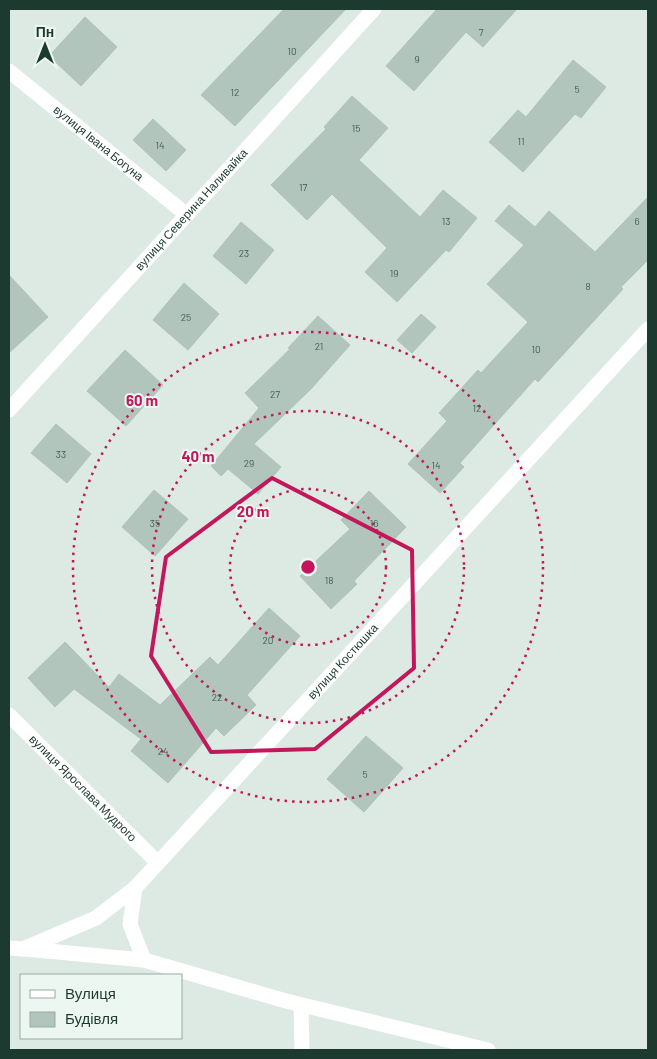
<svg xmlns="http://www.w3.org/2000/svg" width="657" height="1059" viewBox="0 0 657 1059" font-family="Barlow,sans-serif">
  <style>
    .building { fill: #b1c5bc; stroke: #aec4ba }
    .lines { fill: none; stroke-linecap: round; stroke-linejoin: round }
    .street { stroke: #fff; stroke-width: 15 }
    .marked { fill: none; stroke: #c2185b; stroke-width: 4; stroke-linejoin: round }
    .ring { fill: none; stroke: #c2185b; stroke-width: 2.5; stroke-dasharray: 2.5 5 }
    .labels { text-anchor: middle; stroke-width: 4; stroke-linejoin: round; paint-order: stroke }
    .number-label { font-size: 10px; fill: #425d54 }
    .street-label { font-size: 12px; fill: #1d3a31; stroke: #ecf7f1 }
    .centre { fill: #c2185b; stroke: #ecf7f1; stroke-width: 2.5 }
    .ring-label { font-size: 15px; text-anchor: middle; font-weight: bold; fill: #c2185b; stroke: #ecf7f1; stroke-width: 4; stroke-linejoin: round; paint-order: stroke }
  </style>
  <rect width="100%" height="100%" fill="#dceae3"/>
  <g class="building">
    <path d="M284,9H346L235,126L201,95Z"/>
    <path d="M437,9H517L483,47L466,32L414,91L386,66Z"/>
    <path d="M85,17L117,47L81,86L49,56Z"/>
    <path d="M573,60L606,87L581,118L575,114L523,172L489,142L518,110L526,117Z"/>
    <path d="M352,96L388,128L359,160L420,217L443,190L477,218L449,252L446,250L397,302L365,272L387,248L332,194L307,220L271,185L326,129L324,127Z"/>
    <path d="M153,119L186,150L166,171L133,140Z"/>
    <path d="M648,197V260L621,287L623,289L538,382L535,379L460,463L464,467L440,493L408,464L447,421L439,413L478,370L481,373L528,322L487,284L524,245L495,221L509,205L535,227L549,211L595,252Z"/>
    <path d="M241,222L274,250L246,284L213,256Z"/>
    <path d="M9,275L48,317L9,353Z"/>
    <path d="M184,283L219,314L188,350L153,320Z"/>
    <path d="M421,314L436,327L412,353L397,340Z"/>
    <path d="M318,316L350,345L311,389L254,444L281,467L258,494L228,469L221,476L211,466L259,408L245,393L290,349L288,348Z"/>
    <path d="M125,350L163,385L126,426L87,391Z"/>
    <path d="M56,424L91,454L67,483L31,453Z"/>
    <path d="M154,490L188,519L155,556L122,527Z"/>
    <path d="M369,491L406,527L354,581L357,584L331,609L300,576L350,529L341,520Z"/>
    <path d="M269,608L300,636L247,695L256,705L224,736L216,728L168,783L131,751L141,739L74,689L55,707L28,678L65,642L109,687L119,674L160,705L210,657L218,665Z"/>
    <path d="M366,736L403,768L364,812L327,779Z"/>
  </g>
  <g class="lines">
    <g class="street">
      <path id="s1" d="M9,71L187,215"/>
      <path id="s2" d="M9,410L374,9"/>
      <path id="s3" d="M9,715L157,862"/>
      <path d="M135,888L130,924L144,960"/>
      <path id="s4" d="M9,948L23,949L96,918L135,888L648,329"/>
      <path d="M25,949L144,960L286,1001L488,1050"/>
      <path d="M301,1005L302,1050"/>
    </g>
  </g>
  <path class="marked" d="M272,478L412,550L414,668L315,749L211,752L151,656L166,557Z"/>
  <g class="ring">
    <circle cx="308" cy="567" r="78"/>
    <circle cx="308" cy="567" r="156"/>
    <circle cx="308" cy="567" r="235"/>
  </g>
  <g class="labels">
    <g class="number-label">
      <text x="481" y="36">7</text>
      <text x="292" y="55">10</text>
      <text x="417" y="63">9</text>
      <text x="577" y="93">5</text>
      <text x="235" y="96">12</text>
      <text x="356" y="132">15</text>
      <text x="521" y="145">11</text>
      <text x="160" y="149">14</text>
      <text x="303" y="191">17</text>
      <text x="446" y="225">13</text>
      <text x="637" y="225">6</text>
      <text x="244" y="257">23</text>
      <text x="394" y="277">19</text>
      <text x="588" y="290">8</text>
      <text x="186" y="321">25</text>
      <text x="319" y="350">21</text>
      <text x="536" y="353">10</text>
      <text x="275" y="398">27</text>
      <text x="477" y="412">12</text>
      <text x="61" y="458">33</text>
      <text x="249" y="467">29</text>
      <text x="436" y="469">14</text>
      <text x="155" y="527">35</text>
      <text x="374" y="527">16</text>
      <text x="329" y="584">18</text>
      <text x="268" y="644">20</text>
      <text x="217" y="701">22</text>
      <text x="163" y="755">24</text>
      <text x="365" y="778">5</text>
    </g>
    <g class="street-label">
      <text dy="4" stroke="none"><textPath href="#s1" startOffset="115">вулиця Івана Богуна</textPath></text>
      <text dy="4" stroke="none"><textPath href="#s2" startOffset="271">вулиця Северина Наливайка</textPath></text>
      <text dy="4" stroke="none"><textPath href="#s4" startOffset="450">вулиця Костюшка</textPath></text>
      <text dy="4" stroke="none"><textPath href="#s3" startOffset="104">вулиця Ярослава Мудрого</textPath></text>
    </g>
  </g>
  <circle cx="308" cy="567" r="8" class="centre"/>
  <g class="ring-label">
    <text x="142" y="406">60 m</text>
    <text x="198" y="462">40 m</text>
    <text x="253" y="517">20 m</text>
  </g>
  <rect width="657" height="1059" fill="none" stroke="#1d3a31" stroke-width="20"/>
  <rect x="20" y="974" width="162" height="65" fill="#ecf7f1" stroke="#99aba4"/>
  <rect x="30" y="990" width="25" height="8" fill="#ffffff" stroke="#99aba4"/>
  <text x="65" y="999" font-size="15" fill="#1d3a31">Вулиця</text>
  <rect x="30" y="1012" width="25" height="15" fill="#b1c5bc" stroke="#99aba4"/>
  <text x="65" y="1024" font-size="15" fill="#1d3a31">Будівля</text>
  <g transform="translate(45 45)" stroke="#ecf7f1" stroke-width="4" paint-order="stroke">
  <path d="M0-4L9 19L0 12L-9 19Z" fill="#1d3a31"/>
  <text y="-8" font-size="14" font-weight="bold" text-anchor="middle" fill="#1d3a31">Пн</text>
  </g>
</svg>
